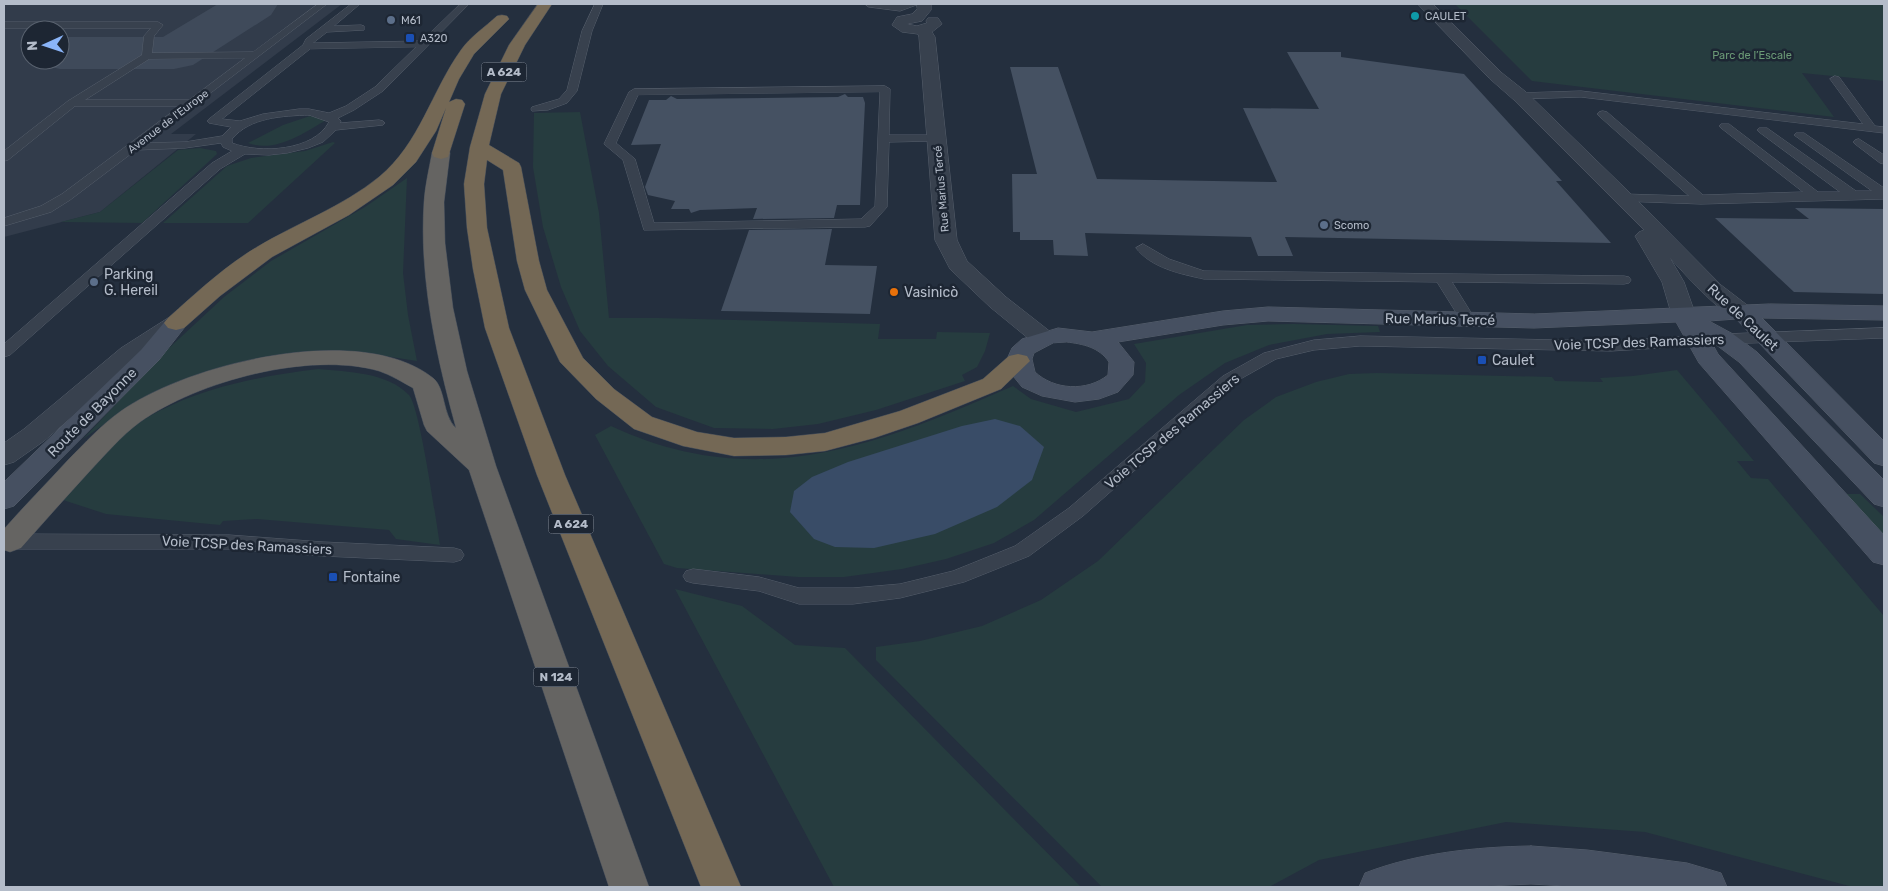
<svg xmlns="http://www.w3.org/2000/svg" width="1888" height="891" viewBox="0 0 1888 891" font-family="Rubik,sans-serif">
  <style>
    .airport { fill: #323c4b; fill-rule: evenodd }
    .green { fill: #263c3f }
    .water { fill: #394c67 }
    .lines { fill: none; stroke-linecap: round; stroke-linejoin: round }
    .taxiway { fill: #3f4a5a; fill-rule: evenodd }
    .building { fill: #455162 }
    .service-casing { stroke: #565f6c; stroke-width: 1 }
    .minor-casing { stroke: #565f6c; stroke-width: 1 }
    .secondary-casing { stroke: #565f6c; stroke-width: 1 }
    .trunk-casing { stroke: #434c59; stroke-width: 1 }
    .motorway-casing { stroke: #434c59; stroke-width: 1 }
    .service { fill: #38414e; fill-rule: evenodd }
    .minor { fill: #38414e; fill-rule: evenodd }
    .secondary { fill: #465061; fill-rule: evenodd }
    .trunk { fill: #656462; fill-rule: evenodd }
    .motorway { fill: #746855; fill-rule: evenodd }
    .culture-dot { fill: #0f9aa8; stroke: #1d2633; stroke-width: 2 }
    .service-dot { fill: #5c6f8a; stroke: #1d2633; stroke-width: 2 }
    .transit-dot { fill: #1a4fb4; stroke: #1d2633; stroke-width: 2 }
    .food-dot { fill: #e8710a; stroke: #1d2633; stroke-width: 2 }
    .labels { text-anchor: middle; stroke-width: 5; stroke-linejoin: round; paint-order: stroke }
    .far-poi-label { font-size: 11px; fill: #b4bcc9; stroke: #1d2633; text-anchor: start }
    .far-park-label { font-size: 11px; fill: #6b9a76; stroke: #1d2633 }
    .far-street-label { font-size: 11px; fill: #b4bcc9; stroke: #1d2633 }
    .shield { fill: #1d2633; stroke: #878f9c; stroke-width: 1 }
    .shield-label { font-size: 12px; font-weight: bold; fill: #b4bcc9 }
    .poi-label { font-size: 14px; fill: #b4bcc9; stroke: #1d2633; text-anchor: start }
    .street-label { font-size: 14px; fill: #b4bcc9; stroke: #1d2633 }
  </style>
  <rect width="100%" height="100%" fill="#242f3e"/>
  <path class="airport" d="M4,4H342L171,134H196L100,212L4,237ZM30,30H60V60H30Z"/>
  <g class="green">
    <path d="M1455,4H1884V81L1802,73L1834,117L1532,81Z"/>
    <path d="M580,112L599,213L609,318H659L880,324L878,339H936L937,332L990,333L985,351L977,367L962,375L965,381L876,410L818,424L773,429L714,428L656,407L608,366L580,331L561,287L543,227L533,167L534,113Z"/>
    <path d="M310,116L326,120C303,134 275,153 248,143L283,125Z"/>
    <path d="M333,142L335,143L248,223H163L227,166L251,158L305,151Z"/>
    <path d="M200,148L216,151L217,154L142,223L61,222L100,212L178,150Z"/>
    <path d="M407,178L403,273L408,315L417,361L359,352L331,351L295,353L258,359L187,380L136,402L83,439L168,349L224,297L271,261L365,207Z"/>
    <path d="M1294,324L1378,326L1380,332L1327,334L1269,345L1225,363L1179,395L1034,520L994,543L946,559L902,569L844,577H798L677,568L664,564L595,435L611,426C757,494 876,446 1013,386L1031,399L1076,412L1129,399L1145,382L1146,363L1134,344L1247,325Z"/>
    <path d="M318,369C348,372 387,372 409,395C420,407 436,521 440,545L396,539L389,530L257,519L223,521L220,525L106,514L63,500C84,476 105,446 131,428C186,390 253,377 318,369Z"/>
    <path d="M1677,370L1754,461H1737L1751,478L1768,479L1884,616V887H1853L1645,832L1506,822L1319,860L1269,887H1102L876,660V647L920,641L982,626L1041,600L1098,561L1244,420L1276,397L1316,382L1349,374L1377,373L1552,377L1555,381L1603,382L1600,378L1633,376Z"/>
    <path d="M1846,494H1860L1884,517V536Z"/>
    <path d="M675,589L742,606L795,645L845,648L1081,887H834Z"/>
  </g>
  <path class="water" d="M995,419L1020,426L1044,447L1032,480L997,507L935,534L874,548L835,547L814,539L790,512L794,491L812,477L848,462L962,426Z"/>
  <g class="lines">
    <path class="taxiway" d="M218,4H278L271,15L193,65L174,69H60L41,65L37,60H60V37H163Z"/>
  </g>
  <g class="building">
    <path d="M1287,52H1341V57L1464,74L1562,181H1556L1611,243L1285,237L1293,256H1258L1251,237L1085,233L1088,256L1054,255L1053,240H1020V232H1013L1012,174H1037L1010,67H1058L1097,179L1277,182L1243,108L1319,109Z"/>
    <path d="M845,94L848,97H863L865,103L860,205H837L834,218L753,219L757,208L700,210L691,213L689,209H671L675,201L648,195L645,187L661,144L631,145L649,100H666L671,96L677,99L838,97Z"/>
    <path d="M1795,208L1884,209V294L1794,292L1715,218L1809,219Z"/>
    <path d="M832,229L825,265L877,266L870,314L721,311L749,230Z"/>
  </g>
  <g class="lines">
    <g class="service-casing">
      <g id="service">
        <path d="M318,4H327L145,143L185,142L222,136L231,127L209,123L207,121L209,119L303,45L306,39L351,4H360L334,26L361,25L364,26V30L327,32L313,43L422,41L460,4H469L383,91L354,110L338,118L341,121L340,123L379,120L383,121L385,123L383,125L336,130L323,142L308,148L287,153L269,155L245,154L220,169L10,355L4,357V344L212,163L232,151L223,147L221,143L185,148L136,150L70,200L51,212L4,226V218L41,206L62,194L180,106H75L8,160L4,161V151L68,101L142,55L144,36L151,28H4V22H158L163,25L154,36L152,53L253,52ZM416,47L375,87L346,106L329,113L309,109H299L263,114L240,121L222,119L310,49ZM245,58L189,100H85L149,59ZM309,115L329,122C314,151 260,154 232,143V139C250,117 283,116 309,115Z"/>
        <path d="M595,4H603L592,31L577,91L567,103L548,110L532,111L531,109L532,107L559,99L567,90L582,31Z"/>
        <path d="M865,4H919L900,11L869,7Z"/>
        <path d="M1835,76L1839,77L1875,126L1884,127V133L1581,97L1520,99L1515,96L1520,93L1581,91L1863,124L1830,79Z"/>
        <path d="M885,86L890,89L889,135H936L942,138L936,141L889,142L887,207L870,226L865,227L644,230L623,160L604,144L629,92L634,89ZM880,92L875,206L861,219L654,223L635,159L616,143L638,95Z"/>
        <path d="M1603,111L1607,112L1703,195L1803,192L1721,128L1719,126L1721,124H1729L1818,192H1840L1759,132L1757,130L1759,128H1767L1856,191H1872L1794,135L1796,133H1804L1884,188V199L1701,204L1620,201L1618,198L1620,195L1624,194L1689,196L1599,116L1597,114L1599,112Z"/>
        <path d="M1859,139L1884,155V164L1880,163L1855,144L1853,142L1855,140Z"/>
        <path d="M1143,244L1169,259L1204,271L1624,276L1629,277L1631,280L1629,283L1624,284L1452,282L1475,319L1472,322H1462L1437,282L1204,279C1181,274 1151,268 1136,248Z"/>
        <path d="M1884,328V338L1724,344L1611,351L1360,346L1314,350L1276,359L1235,382L1083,516L1029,556L964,582L900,598L853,604H799L759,591L693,583L686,581L683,576L686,571L693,569L759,577L799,588H853L900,584L953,571L1015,546L1069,508L1223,376L1264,353L1314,340L1360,336L1611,341L1724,334Z"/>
        <path d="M10,534L229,535L323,542L454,548L461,550L464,555L461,560L454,562L323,556L229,549H4V535Z"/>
      </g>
    </g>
    <g class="minor-casing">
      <g id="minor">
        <path d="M917,4H931V10L922,21L907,24L917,26L927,23L926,21L928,18H938L942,24L932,32L935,37L957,240L967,261L1006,297L1052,333L1055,338L1052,343L1043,345L1034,343L990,307L950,269L935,240L919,37L918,34L902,32L892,25L897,17L912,14L917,9Z"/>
        <path d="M1418,4H1433L1502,73L1526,92L1631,194L1721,285L1751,308L1755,313L1751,318C1746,319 1742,321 1736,318C1716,310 1685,274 1670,258L1684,282L1696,316L1692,321L1684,323L1676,321L1672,316L1662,282L1635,236L1639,232L1644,230L1514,100L1490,79Z"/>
        <path d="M176,316L184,318L188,323L184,328L139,358L44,441L14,462L4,465V443L24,429L121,348L168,318Z"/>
      </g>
    </g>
    <g class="secondary-casing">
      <g id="secondary">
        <path d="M1770,304L1884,306V320L1762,318L1884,441V466L1874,463L1736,319L1709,321L1733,334L1757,352L1884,480V507L1874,504L1739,362L1711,341L1718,354L1884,535V565L1873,562L1699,363L1676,322L1534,328L1268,321L1223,325L1118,342L1134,362L1133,375L1118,392L1099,399L1075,402L1042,396L1022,387L1009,371L1007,359L1012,348L1022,339L1058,328L1092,332L1223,311L1268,307L1534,314ZM1067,342C1083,344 1099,347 1109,362L1108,375C1087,392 1054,390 1035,372L1032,359L1034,353L1053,343Z"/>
        <path d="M176,316L184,318L188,323L159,360L14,506L4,509V482L141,350L168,318Z"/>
        <path d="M1531,846L1587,850L1687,863L1721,873L1727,887H1583L1531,884L1466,887H1359L1365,873C1417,853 1475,847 1531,846Z"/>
      </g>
    </g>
    <g class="trunk-casing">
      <path id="trunk" d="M441,147L448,149L450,153L444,202L445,243L453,308L467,371L496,466L649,887H609L469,470L427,431L424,425L413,388C402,382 391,375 379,371C310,351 198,381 140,422C121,436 105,455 89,472C66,497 43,523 21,548L10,552L4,550V529C25,505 47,483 68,460C85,443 101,425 121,411C189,363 362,321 433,378C446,388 442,415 456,428C436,355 419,278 424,202C425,186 429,169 432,153L434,149Z"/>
    </g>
    <g class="motorway-casing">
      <g id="motorway">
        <path d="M538,4H552L525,45L501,94L489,145L519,163L521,167L539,261L547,290L583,358L614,389L652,417L697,432L734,438L786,437L825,433L900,411L983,379L1009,356L1018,354L1027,356L1030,361L1001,389L918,423L874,438L825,451L786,455L734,456L683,446L634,429L596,399L560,362L525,290L517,261L503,170L487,160L484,184L487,228L509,328L565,475L741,887H701L537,475L485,328L473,269L467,228L464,184L470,147L485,94L509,45Z"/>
        <path d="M502,15L507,16L509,19L474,54L459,79L449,102L456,99L462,100L465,104L448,157L441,159L434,157L432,153L446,108L436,131L416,162L393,185L349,215L272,257L220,296L184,328L176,330L168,328L164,323L168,318C196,293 225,266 257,247C297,223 342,207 379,177C420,143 431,92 461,50C470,37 485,27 497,16Z"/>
      </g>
    </g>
    <use href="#service" class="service"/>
    <use href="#minor" class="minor"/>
    <use href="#secondary" class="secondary"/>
    <use href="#trunk" class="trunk"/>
    <use href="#motorway" class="motorway"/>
  </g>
  <circle class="culture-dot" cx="1415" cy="16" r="5"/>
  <g class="service-dot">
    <circle cx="391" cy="20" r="5"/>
    <circle cx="1324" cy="225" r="5"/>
    <circle cx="94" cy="282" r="5"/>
  </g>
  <g class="transit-dot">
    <rect x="405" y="33" width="10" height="10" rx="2.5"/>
    <rect x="1477" y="355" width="10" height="10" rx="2.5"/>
    <rect x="328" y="572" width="10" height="10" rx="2.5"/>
  </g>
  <circle class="food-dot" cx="894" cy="292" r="5"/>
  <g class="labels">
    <g class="far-poi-label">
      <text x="1425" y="20">CAULET</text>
      <text x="401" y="24">M61</text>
      <text x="420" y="42">A320</text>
      <text x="1334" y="229">Scomo</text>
    </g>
    <g class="far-park-label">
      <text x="1752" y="59">Parc de l’Escale</text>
    </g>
    <g class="far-street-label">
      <text transform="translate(168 121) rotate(-37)" y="4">Avenue de l'Europe</text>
      <text transform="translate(941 189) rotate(-95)" y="4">Rue Marius Tercé</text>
    </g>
    <g class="shield">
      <rect x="481.5" y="62.5" width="45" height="19" rx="4"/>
      <rect x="548.5" y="514.5" width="45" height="19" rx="4"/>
      <rect x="533.5" y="667.5" width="45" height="19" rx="4"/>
    </g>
    <g class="shield-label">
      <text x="504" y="76">A 624</text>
      <text x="571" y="528">A 624</text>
      <text x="556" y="681">N 124</text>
    </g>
    <g class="poi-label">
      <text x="104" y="279">Parking<tspan x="104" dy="16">G. Hereil</tspan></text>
      <text x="904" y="297">Vasinicò</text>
      <text x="1492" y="365">Caulet</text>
      <text x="343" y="582">Fontaine</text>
    </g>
    <g class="street-label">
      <text transform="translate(1743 317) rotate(43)" y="5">Rue de Caulet</text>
      <text transform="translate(1440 319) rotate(1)" y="5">Rue Marius Tercé</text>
      <text transform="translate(1639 342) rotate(-2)" y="5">Voie TCSP des Ramassiers</text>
      <text transform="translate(92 412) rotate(-45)" y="5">Route de Bayonne</text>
      <text transform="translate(1172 431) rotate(-40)" y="5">Voie TCSP des Ramassiers</text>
      <text transform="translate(247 545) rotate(3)" y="5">Voie TCSP des Ramassiers</text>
    </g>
  </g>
  <rect width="1888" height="891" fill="none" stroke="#b4bcc9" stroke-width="10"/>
  <g transform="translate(45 45) rotate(267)"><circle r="24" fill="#1d2633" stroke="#59626f"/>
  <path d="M0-4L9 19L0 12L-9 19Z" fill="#8ab4f8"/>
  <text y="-8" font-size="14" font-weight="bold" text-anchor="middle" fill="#b4bcc9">N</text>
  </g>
</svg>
